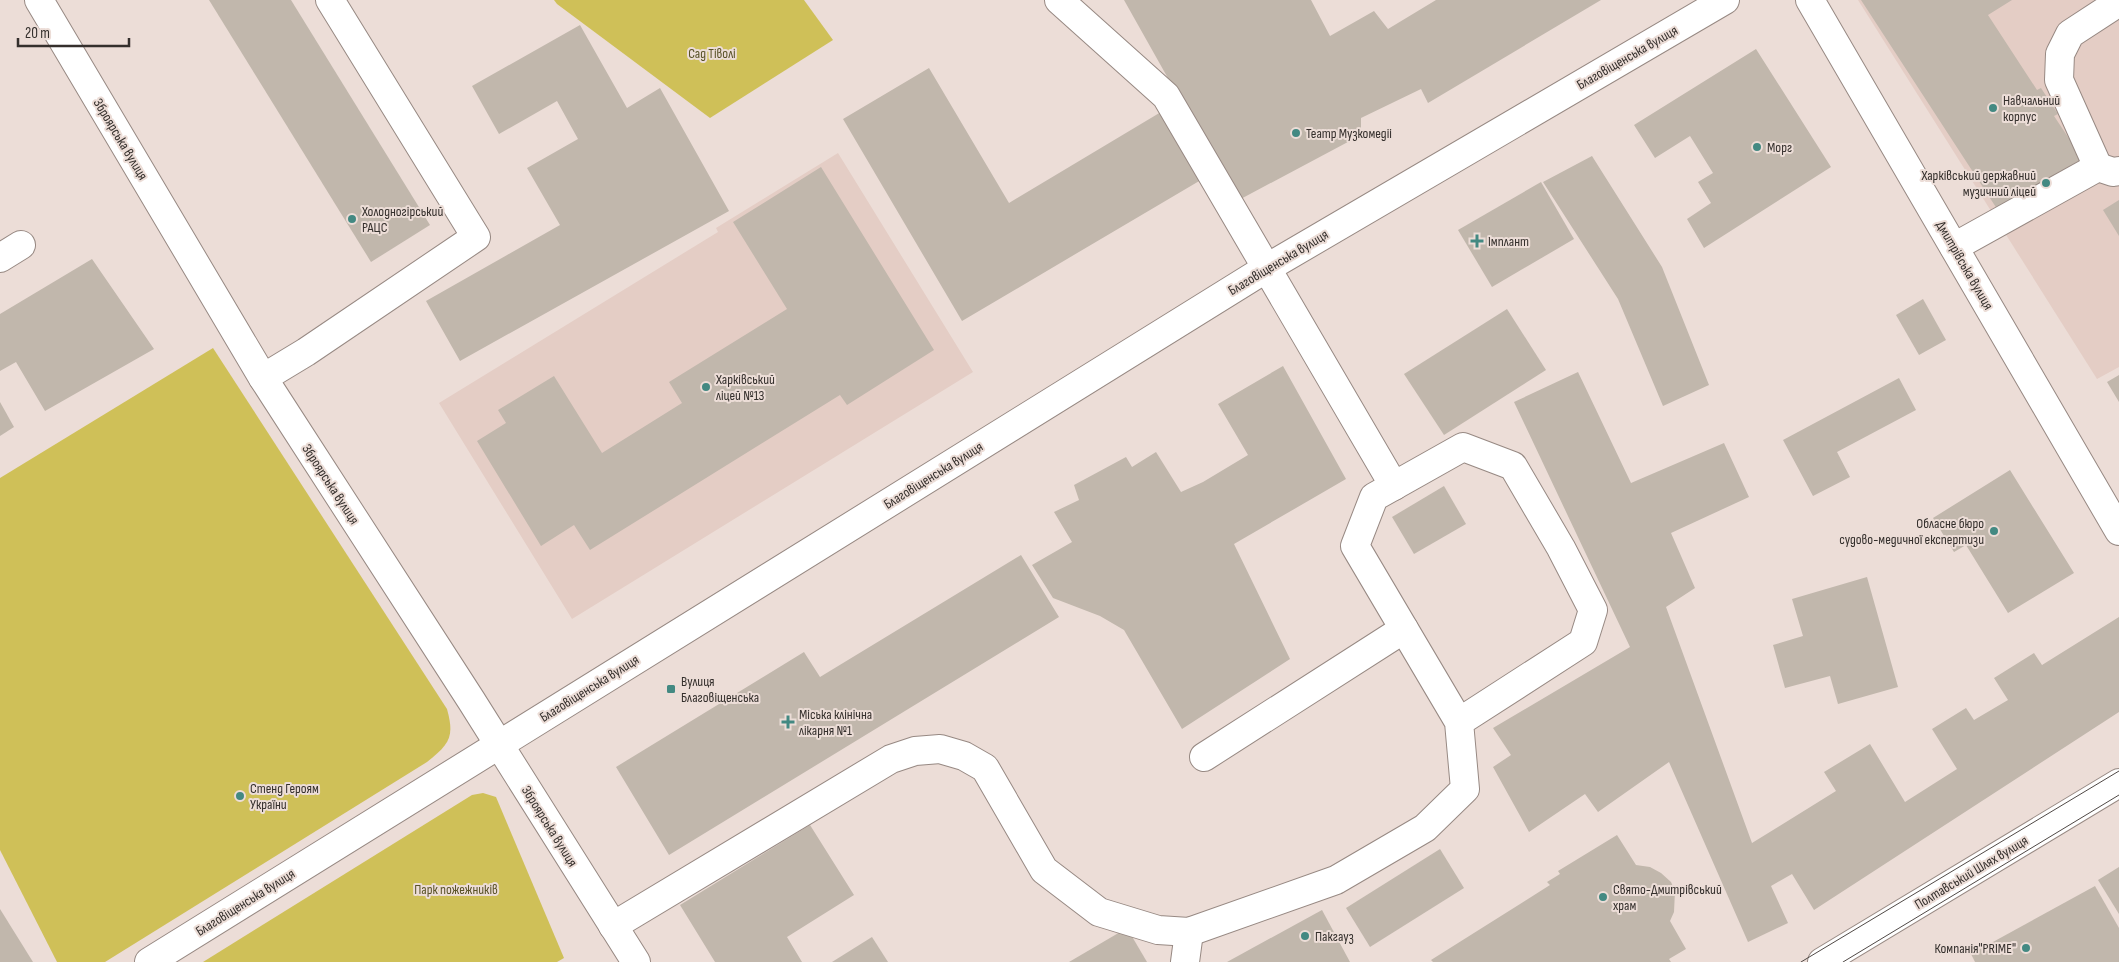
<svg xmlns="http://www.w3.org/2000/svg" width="2119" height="962" viewBox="0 0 2119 962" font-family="'Sofia Sans Condensed',sans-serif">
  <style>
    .built { fill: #e4cdc5 }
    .green { fill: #cfc058 }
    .building { fill: #c1b7ac }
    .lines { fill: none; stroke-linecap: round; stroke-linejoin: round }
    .minor-casing { stroke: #978983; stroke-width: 30 }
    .major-casing { stroke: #978983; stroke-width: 30 }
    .minor { stroke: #fff; stroke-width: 28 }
    .major { stroke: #fff; stroke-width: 28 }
    .tram { stroke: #504946; stroke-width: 1 }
    .poi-dot { fill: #438982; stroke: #ecddd7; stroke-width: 2 }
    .labels { text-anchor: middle; stroke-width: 4; stroke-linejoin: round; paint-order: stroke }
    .park-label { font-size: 14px; fill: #595227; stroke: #ecddd7 }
    .street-label { font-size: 14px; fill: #342f2c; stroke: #ecddd7 }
    .poi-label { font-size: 14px; fill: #342f2c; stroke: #ecddd7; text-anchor: start }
  </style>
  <rect width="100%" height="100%" fill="#ecddd7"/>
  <g class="built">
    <path d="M1858,0H2119V367L2097,379Z"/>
    <path d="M838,153L973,372L572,619L439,403L718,232L716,228Z"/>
  </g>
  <g class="green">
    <path d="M554,0H804L833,40L710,118L557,4Z"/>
    <path d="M213,348L447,709C455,738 449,744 427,762L105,962H57L0,850V478Z"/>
    <path d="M483,793L496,797L564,958L557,962H203L472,795Z"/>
  </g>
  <g class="building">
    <path d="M209,0H291L430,225L371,262Z"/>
    <path d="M1124,0H1311L1330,36L1374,11L1388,29L1436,0H1601L1428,103L1421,89L1361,118V135L1237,201Z"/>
    <path d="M1861,0H2012L1988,15L2037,90L2041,88L2058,114L2054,116L2084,161L2001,215Z"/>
    <path d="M580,25L627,108L660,88L729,211L460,361L426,301L560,225L527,168L578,139L557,101L499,134L472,86Z"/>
    <path d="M1756,49L1831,167L1704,248L1687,219L1711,203L1698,182L1713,173L1690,136L1655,158L1634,125Z"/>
    <path d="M929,68L1009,203L1166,109L1206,177L962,321L843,119Z"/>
    <path d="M1592,156L1662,267L1709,385L1663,406L1618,299L1543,182Z"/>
    <path d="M821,167L934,350L847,405L840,395L590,550L574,525L541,546L477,441L506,423L498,410L554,376L602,453L682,403L669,382L787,309L733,222Z"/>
    <path d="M1541,182L1574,239L1492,287L1458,230Z"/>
    <path d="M2119,200V236L2103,210Z"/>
    <path d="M92,259L154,349L45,411L16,362L0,371V314Z"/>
    <path d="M1923,299L1946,340L1919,355L1896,315Z"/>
    <path d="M1507,309L1546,370L1444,435L1404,374Z"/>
    <path d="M1283,366L1346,479L1234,544L1290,659L1182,729L1124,630L1100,616L1053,598L1032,565L1072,542L1054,512L1079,500L1074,485L1126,457L1132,467L1156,452L1181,492L1203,482L1248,455L1218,404Z"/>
    <path d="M1578,372L1631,483L1724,443L1749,497L1671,533L1695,588L1666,607L1752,843L1836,791L1824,772L1870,744L1905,802L1957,769L1932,729L1966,708L1974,720L2008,700L1994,678L2034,653L2042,665L2119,617V712L1814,910L1792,874L1771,886L1788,923L1748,942L1669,762L1598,812L1585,794L1529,832L1493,767L1511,755L1493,728L1630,647L1514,402Z"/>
    <path d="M2119,375V402L2107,382Z"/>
    <path d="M1899,378L1916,410L1837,452L1850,477L1813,496L1783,440Z"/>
    <path d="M0,402L14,427L0,436Z"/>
    <path d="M2010,470L2074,573L2008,613L1966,545L1954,552L1933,518Z"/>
    <path d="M1444,486L1466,524L1414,554L1392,517Z"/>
    <path d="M1021,555L1059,617L669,855L616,767L804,652L820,677Z"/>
    <path d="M1867,577L1898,687L1838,704L1830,676L1785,688L1773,645L1803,636L1792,599Z"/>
    <path d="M810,825L854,895L787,937L802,962H715L680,905Z"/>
    <path d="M1617,835L1636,865L1650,867L1661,873L1671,882L1675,891L1674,912L1670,921L1686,949L1669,959L1671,962H1433L1431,960L1550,885L1547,882L1560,874L1558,871Z"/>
    <path d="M1440,849L1464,888L1370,947L1346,908Z"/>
    <path d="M2119,867V914L2098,880Z"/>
    <path d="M2095,886L2119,928V962H1975L1971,954Z"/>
    <path d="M0,909L33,962H0Z"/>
    <path d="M1322,910L1350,962H1227Z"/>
    <path d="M1127,928L1147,962H1069Z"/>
    <path d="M872,937L888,962H832Z"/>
  </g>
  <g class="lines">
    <g class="minor-casing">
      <g id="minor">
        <path d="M39,0L263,378L471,700L636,962"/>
        <path d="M1059,0L1166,96L1394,486"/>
        <path d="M1810,0L2119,531"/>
        <path d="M2098,167L2059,80L2060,54L2070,34L2119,2"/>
        <path d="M1954,247L2098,167L2113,172L2119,171"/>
        <path d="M0,258L21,245"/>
        <path d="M263,378L306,352L476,237L330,0"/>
        <path d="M1204,757L1404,629"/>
        <path d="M613,926L891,759L915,751L940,749L964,756L985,768L1044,870L1099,912L1158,930L1189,932L1336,880L1425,828L1465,789L1459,722L1355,546L1374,497L1463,447L1513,466L1561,548L1593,610L1583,642L1459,722"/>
        <path d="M149,962L1267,268L1725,0"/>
        <path d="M1185,962L1189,932"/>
      </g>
    </g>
    <g class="major-casing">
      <path id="major" d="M1822,962L2119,783"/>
    </g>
    <use href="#minor" class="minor"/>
    <use href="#major" class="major"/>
    <g class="tram">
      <path d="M1801,962L2119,771"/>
      <path d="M1843,962L2119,795"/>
    </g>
  </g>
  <g class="poi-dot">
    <circle cx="1993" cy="108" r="5"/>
    <circle cx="1296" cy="133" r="5"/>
    <circle cx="1757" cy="147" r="5"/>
    <circle cx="2046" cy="183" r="5"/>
    <circle cx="352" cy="219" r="5"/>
    <path d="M1474.5 233.5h5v5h5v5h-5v5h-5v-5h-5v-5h5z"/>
    <circle cx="706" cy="387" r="5"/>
    <circle cx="1994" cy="531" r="5"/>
    <rect x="666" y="684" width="10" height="10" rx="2.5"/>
    <path d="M785.5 714.5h5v5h5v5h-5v5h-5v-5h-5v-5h5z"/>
    <circle cx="240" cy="796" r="5"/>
    <circle cx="1603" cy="897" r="5"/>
    <circle cx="1305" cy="936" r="5"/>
    <circle cx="2026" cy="948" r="5"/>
  </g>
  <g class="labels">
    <g class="park-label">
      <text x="712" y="58">Сад Тіволі</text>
      <text x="456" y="894">Парк пожежників</text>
    </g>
    <g class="street-label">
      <text transform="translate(1627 57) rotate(-30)" y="5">Благовіщенська вулиця</text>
      <text transform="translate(121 139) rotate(59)" y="5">Зброярська вулиця</text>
      <text transform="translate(1278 262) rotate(-31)" y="5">Благовіщенська вулиця</text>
      <text transform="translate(1965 265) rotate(60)" y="5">Дмитрівська вулиця</text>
      <text transform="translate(933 475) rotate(-32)" y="5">Благовіщенська вулиця</text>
      <text transform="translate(331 484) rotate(57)" y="5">Зброярська вулиця</text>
      <text transform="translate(589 688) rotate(-32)" y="5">Благовіщенська вулиця</text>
      <text transform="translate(550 826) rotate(58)" y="5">Зброярська вулиця</text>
      <text transform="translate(1971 872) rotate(-31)" y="5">Полтавський Шлях вулиця</text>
      <text transform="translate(245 902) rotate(-32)" y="5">Благовіщенська вулиця</text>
    </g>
    <g class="poi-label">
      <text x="2003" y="105">Навчальний<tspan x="2003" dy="16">корпус</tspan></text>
      <text x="1306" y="138">Театр Музкомедіі</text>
      <text x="1767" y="152">Морг</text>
      <text x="2036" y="180" text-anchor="end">Харківський державний<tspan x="2036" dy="16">музичний ліцей</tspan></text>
      <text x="362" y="216">Холодногірський<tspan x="362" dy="16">РАЦС</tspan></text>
      <text x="1488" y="246">Імплант</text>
      <text x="716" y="384">Харківський<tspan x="716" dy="16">ліцей №13</tspan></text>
      <text x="1984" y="528" text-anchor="end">Обласне бюро<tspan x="1984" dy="16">судово-медичної експертизи</tspan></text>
      <text x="681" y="686">Вулиця<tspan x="681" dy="16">Благовіщенська</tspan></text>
      <text x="799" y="719">Міська клінічна<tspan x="799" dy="16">лікарня №1</tspan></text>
      <text x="250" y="793">Стенд Героям<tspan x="250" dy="16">України</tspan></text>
      <text x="1613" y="894">Свято-Дмитрівський<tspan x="1613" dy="16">храм</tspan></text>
      <text x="1315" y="941">Пакгауз</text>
      <text x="2016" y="953" text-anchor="end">Компанія"PRIME"</text>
    </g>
  </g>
  <path d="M18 38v8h111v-8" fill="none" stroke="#342f2c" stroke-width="2.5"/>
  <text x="25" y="38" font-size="15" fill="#342f2c" stroke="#ecddd7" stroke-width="4" paint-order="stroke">20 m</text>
</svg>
